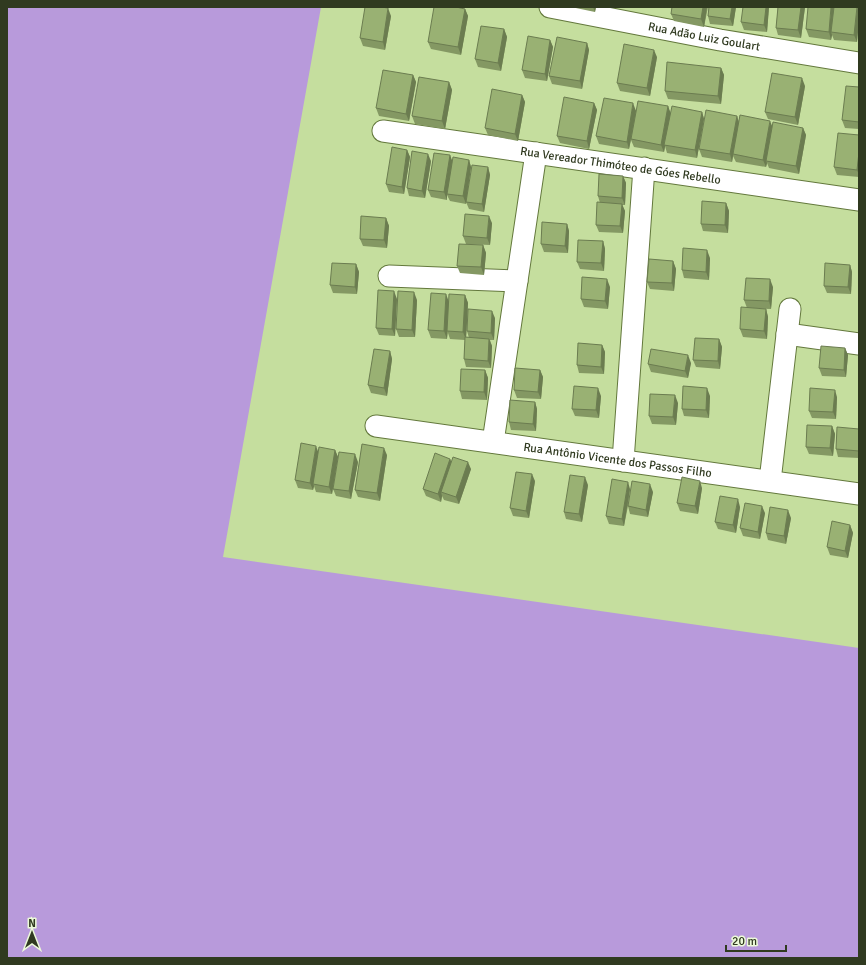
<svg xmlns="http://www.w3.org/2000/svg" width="866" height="965" viewBox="0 0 866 965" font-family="Signika,sans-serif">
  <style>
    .green { fill: #b89adb }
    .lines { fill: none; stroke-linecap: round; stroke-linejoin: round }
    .minor-casing { stroke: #63783c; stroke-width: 23 }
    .minor { stroke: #fff; stroke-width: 21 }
    .wall { fill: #849863 }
    .shaded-wall { fill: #6b7c50 }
    .building { fill: #99b173; stroke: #6b7c50 }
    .labels { text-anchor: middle; stroke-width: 3; stroke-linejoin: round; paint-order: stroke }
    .street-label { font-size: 12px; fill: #303a20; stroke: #ecfad9 }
  </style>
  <rect width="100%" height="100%" fill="#c5de9e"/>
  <path class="green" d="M7,7H321L223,557L859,648V958H7Z"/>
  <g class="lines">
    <g class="minor-casing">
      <g id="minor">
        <path id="s1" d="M550,7L720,40L859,63"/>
        <path id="s2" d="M383,131L859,200"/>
        <path d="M389,276L517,281"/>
        <path d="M787,334L859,344"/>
        <path id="s3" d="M376,426L859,494"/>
        <path d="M493,442L536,153"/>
        <path d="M623,461L644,168"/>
        <path d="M770,481L790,309"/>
      </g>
    </g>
    <use href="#minor" class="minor"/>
  </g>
  <g class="wall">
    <path d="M571,7H596L595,12Z"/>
    <path d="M672,7H708L704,27L674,21L671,14Z"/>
    <path d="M709,7H736L733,26L710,24L708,16Z"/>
    <path d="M769,7L767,32L744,30L741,22Z"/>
    <path d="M778,7H805L801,38L778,35L776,28Z"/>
    <path d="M859,7L857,42L834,40L832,35L831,40L809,37L806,29Z"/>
    <path d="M465,9L468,16L461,55L431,49L428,42Z"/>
    <path d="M391,16L385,50L363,46L360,38Z"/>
    <path d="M504,29L507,37L501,71L478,67L475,59Z"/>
    <path d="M550,40L553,47L547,81L525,78L522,70Z"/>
    <path d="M587,43L589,50L582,89L552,84L549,76Z"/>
    <path d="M657,57L650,96L620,91L617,83Z"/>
    <path d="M721,68L724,75L721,104L668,99L665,91Z"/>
    <path d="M413,75L416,82L409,121L379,116L376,108Z"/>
    <path d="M449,82L452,90L445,129L415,124L412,116Z"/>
    <path d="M805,86L798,125L768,119L765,112Z"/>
    <path d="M859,87V129L845,128L842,120Z"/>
    <path d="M522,95L525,102L518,141L488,135L485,128Z"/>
    <path d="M594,103L597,110L589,149L560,143L557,136Z"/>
    <path d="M668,106L670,113L702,112L704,119L697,158L667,153L665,146L664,152L634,147L631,140L629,149L599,144L596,136L636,110Z"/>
    <path d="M737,116L739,122L772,127L803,128L806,135L799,174L769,168L767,163L766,167L736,162L733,156L732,162L702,157L699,149Z"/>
    <path d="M859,135V177L837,175L834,167Z"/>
    <path d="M407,150L410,157L404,194L389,192L386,184Z"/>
    <path d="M450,155L452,162L469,160L471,167L466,204L450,201L447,195V200L431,197L428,190Z"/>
    <path d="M431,161L425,198L409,196L407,188Z"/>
    <path d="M488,167L490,175L484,212L469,209L466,202Z"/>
    <path d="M623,176L626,183L625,205H622L625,211L623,233L599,232L596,225L600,203L598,196Z"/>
    <path d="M726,203L729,211L728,233L703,231L701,224Z"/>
    <path d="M386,218L389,226L387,248L363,246L360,239Z"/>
    <path d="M492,223L490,245L466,244L463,236Z"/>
    <path d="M567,224L569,231L568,253L544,252L541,244Z"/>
    <path d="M603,241L605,249L604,271L580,269L577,262Z"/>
    <path d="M483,245L486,253L484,275L460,273L457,266Z"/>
    <path d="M710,258L709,280L684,278L682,270Z"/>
    <path d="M673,261L676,269L674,291L650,289L647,282Z"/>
    <path d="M356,264L359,272L357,294L333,293L330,285Z"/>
    <path d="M850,265L852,272L851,294L827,293L824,286Z"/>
    <path d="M610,287L608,309L584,307L581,299Z"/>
    <path d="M773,287L771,309L747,308L744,300Z"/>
    <path d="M465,295L468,303L466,337L469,338L467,331L495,318L494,340H490L492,346L491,368L466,367L464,359L465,340L450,339L448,333L447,339L431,338L428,330L449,301Z"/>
    <path d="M397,299L395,336L379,335L376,328Z"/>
    <path d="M417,300L415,337H399L396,329Z"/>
    <path d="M766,309L768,317L767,339L743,337L740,329Z"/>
    <path d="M719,339L722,347L720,369L696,367L693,360Z"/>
    <path d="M602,345L605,352L604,374L579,373L577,365Z"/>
    <path d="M845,348L848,355L846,377L822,376L819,368Z"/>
    <path d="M390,351L392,359L387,396L371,393L368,385Z"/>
    <path d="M691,363L688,378L651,372L648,364Z"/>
    <path d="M485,370L488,378L487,400L462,399L460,391Z"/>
    <path d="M540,370L543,377L541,399L517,398L514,390Z"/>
    <path d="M601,396L599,418L575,416L572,409Z"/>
    <path d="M710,396L709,418L684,416L682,409Z"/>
    <path d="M837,397L836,419L812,418L809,411Z"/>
    <path d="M535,402L537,409L536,431L511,430L509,422Z"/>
    <path d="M678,403L676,425L652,424L649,416Z"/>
    <path d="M832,426L835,434L833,456L809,454L806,447Z"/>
    <path d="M859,429V458L838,457L836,449Z"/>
    <path d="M335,450L338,457L332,494L316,492L314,486L313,490L298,488L295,480L319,452Z"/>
    <path d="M387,455L380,501L358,497L355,490Z"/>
    <path d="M450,459L451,461L471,469L459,504L444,500L442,496L441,502L426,496L423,489Z"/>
    <path d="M358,462L351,499L336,496L333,489Z"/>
    <path d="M535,481L529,518L513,516L510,508Z"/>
    <path d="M588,485L582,522L566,519L564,512Z"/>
    <path d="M702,488L698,514L680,511L677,503Z"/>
    <path d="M630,489L628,506L653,492L648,517L630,514L628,506L624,526L609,524L606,516Z"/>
    <path d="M740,507L736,533L718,529L715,522Z"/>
    <path d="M765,513L760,539L743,536L740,528Z"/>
    <path d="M791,518L786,544L768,540L766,533Z"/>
    <path d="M850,525L853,533L848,558L830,555L827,547Z"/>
  </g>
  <g class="shaded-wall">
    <path d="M593,7H596L595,12Z"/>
    <path d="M703,7H707L704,27L701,19Z"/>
    <path d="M732,7H736L733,26L730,19Z"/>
    <path d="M766,7H769L767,32L764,25Z"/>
    <path d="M801,7H805L801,38L798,30Z"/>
    <path d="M831,7H835L831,32L832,35L831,40L829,32Z"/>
    <path d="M857,7H859V23L857,42L854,35Z"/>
    <path d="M388,8L391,16L385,50L383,42Z"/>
    <path d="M465,9L468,16L461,55L458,47Z"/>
    <path d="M504,29L507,37L501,71L498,63Z"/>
    <path d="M550,40L553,47L547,81L545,74Z"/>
    <path d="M587,43L589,50L582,89L580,81Z"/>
    <path d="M654,50L657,57L650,96L647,88Z"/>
    <path d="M721,68L724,75L721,104L718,96Z"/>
    <path d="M413,75L416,82L409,121L406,114Z"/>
    <path d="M802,78L805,86L798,125L795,117Z"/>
    <path d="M449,82L452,90L445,129L442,121Z"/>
    <path d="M522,95L525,102L518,141L515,134Z"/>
    <path d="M594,103L597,110L589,149L587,141Z"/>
    <path d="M633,103L636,111L629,149L627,142Z"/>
    <path d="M668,106L671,114L664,152L661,145Z"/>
    <path d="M702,112L704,119L697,158L695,150Z"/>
    <path d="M737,116L739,123L733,154V156L732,162L730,154Z"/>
    <path d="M770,121L773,128L766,161L767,163L766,167L763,160Z"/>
    <path d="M803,128L806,135L799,174L796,166Z"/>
    <path d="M407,150L410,157L404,194L402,187Z"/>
    <path d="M859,152V175L857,170Z"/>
    <path d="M428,154L431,161L425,198L422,191Z"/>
    <path d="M450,155L453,163L447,194V200L444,192Z"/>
    <path d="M469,160L471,167L466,204L463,196Z"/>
    <path d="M488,167L490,175L484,212L482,204Z"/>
    <path d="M623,176L626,183L625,205L622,198Z"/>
    <path d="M726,203L729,211L728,233L725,225Z"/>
    <path d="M622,204L625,211L623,233L620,226Z"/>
    <path d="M489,216L492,223L490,245L487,238Z"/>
    <path d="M386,218L389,226L387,248L384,240Z"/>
    <path d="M567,224L569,231L568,253L565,246Z"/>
    <path d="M603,241L605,249L604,271L601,263Z"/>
    <path d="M483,245L486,253L484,275L481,267Z"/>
    <path d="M707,250L710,258L709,280L706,272Z"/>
    <path d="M673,261L676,269L674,291L672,283Z"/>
    <path d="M356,264L359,272L357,294L355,287Z"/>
    <path d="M850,265L852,272L851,294L848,287Z"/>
    <path d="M607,279L610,287L608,309L605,301Z"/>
    <path d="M770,279L773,287L771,309L769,301Z"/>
    <path d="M394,291L397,299L395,336L392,329Z"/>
    <path d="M414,292L417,300L415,337L412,330Z"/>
    <path d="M446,294L449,302L447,331V339L444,331Z"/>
    <path d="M465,295L468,303L466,340L463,332Z"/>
    <path d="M766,309L768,317L767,339L764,331Z"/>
    <path d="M492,311L495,318L494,340L491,333Z"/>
    <path d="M489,339L492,346L491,368L488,361Z"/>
    <path d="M719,339L722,347L720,369L718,361Z"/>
    <path d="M602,345L605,352L604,374L601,367Z"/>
    <path d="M845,348L848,355L846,377L844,370Z"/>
    <path d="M390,351L392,359L387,396L384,388Z"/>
    <path d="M688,355L691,363L688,378L685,371Z"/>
    <path d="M485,370L488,378L487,400L484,392Z"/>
    <path d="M540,370L543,377L541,399L538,392Z"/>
    <path d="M598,388L601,396L599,418L596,410Z"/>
    <path d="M707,388L710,396L709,418L706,410Z"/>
    <path d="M835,390L837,397L836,419L833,412Z"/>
    <path d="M675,395L678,403L676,425L673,417Z"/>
    <path d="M535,402L537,409L536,431L533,424Z"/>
    <path d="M832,426L835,434L833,456L830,448Z"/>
    <path d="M316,446L319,454L313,484L314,486L313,490L310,483Z"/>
    <path d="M384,448L387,455L380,501L377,493Z"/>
    <path d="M335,450L338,457L332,494L329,487Z"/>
    <path d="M355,454L358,462L351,499L349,491Z"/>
    <path d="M450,459L453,466L441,492L442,496L441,502L438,494Z"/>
    <path d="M468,462L471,469L459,504L456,497Z"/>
    <path d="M532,474L535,481L529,518L526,511Z"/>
    <path d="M585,477L588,485L582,522L579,514Z"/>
    <path d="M700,481L702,488L698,514L695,506Z"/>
    <path d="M628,482L630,489L624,526L622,519Z"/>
    <path d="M650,484L653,492L648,517L646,510Z"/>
    <path d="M738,499L740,507L736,533L733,525Z"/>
    <path d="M762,506L765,513L760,539L758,532Z"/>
    <path d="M788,510L791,518L786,544L784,536Z"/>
    <path d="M850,525L853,533L848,558L845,551Z"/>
  </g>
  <g class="building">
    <path d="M365,7H381L388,8L383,42L360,38Z"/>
    <path d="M434,7H456L465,9L458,47L428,42Z"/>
    <path d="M672,7H703L701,19L671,14Z"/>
    <path d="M709,7H732L730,19L708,16Z"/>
    <path d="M743,7H766L764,25L741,22Z"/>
    <path d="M778,7H801L798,30L776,28Z"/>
    <path d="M808,7H831L829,32L806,29Z"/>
    <path d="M834,7H857L854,35L831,32Z"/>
    <path d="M481,26L504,29L498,63L475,59Z"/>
    <path d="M528,36L550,40L545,74L522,70Z"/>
    <path d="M557,37L587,43L580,81L549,76Z"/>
    <path d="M624,44L654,50L647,88L617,83Z"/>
    <path d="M667,62L721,68L718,96L665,91Z"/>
    <path d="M383,70L413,75L406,114L376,108Z"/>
    <path d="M772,73L802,78L795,117L765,112Z"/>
    <path d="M419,77L449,82L442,121L412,116Z"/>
    <path d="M846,86L859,87V122L842,120Z"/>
    <path d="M492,89L522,95L515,134L485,128Z"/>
    <path d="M564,97L594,103L587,141L557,136Z"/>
    <path d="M604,98L633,103L627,142L596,136Z"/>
    <path d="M638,101L668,106L661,145L631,139Z"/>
    <path d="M672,106L702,112L695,150L664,145Z"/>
    <path d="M706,110L737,116L730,154L699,149Z"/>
    <path d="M740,115L770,121L763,160L733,154Z"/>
    <path d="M773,122L803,128L796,166L766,161Z"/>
    <path d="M838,133L859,135V152L857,170L834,167Z"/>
    <path d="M392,147L407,150L402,187L386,184Z"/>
    <path d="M412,151L428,154L422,191L407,188Z"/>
    <path d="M434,153L450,155L444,192L428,190Z"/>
    <path d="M453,157L469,160L463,196L447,194Z"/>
    <path d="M472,165L488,167L482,204L466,202Z"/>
    <path d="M599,174L623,176L622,198L598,196Z"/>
    <path d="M702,201L726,203L725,225L701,224Z"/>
    <path d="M597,202L622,204L620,226L596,225Z"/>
    <path d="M465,214L489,216L487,238L463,236Z"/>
    <path d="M361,216L386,218L384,240L360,239Z"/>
    <path d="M542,222L567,224L565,246L541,244Z"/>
    <path d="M578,240L603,241L601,263L577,262Z"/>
    <path d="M459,244L483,245L481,267L457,266Z"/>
    <path d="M683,248L707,250L706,272L682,270Z"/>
    <path d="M649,259L673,261L672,283L647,282Z"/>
    <path d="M332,263L356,264L355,287L330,285Z"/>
    <path d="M825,263L850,265L848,287L824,286Z"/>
    <path d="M582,277L607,279L605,301L581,299Z"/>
    <path d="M746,278L770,279L769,301L744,300Z"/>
    <path d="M378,290L394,291L392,329L376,328Z"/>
    <path d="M398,291L414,292L412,330L396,329Z"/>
    <path d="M431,293L446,294L444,331L428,330Z"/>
    <path d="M449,294L465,295L463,332L447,331Z"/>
    <path d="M741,307L766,309L764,331L740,329Z"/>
    <path d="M468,309L492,311L491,333L467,331Z"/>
    <path d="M465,337L489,339L488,361L464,359Z"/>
    <path d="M695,338L719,339L718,361L693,360Z"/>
    <path d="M578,343L602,345L601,367L577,365Z"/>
    <path d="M821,346L845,348L844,370L819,368Z"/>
    <path d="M374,349L390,351L384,388L368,385Z"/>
    <path d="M651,349L688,355L685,371L648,364Z"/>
    <path d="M515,368L540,370L538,392L514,390Z"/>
    <path d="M461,369L485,370L484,392L460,391Z"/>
    <path d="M574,386L598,388L596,410L572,409Z"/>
    <path d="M683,386L707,388L706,410L682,409Z"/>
    <path d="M810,388L835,390L833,412L809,411Z"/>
    <path d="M650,394L675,395L673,417L649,416Z"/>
    <path d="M510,400L535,402L533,424L509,422Z"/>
    <path d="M807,425L832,426L830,448L806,447Z"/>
    <path d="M837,427L859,429V451L836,449Z"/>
    <path d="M301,443L316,446L310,483L295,480Z"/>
    <path d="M362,444L384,448L377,493L355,490Z"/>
    <path d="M319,447L335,450L329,487L313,484Z"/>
    <path d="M339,452L355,454L349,491L333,489Z"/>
    <path d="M435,453L450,459L438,494L423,489Z"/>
    <path d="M453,457L468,462L456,497L441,492Z"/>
    <path d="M516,472L532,474L526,511L510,508Z"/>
    <path d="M570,475L585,477L579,514L564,512Z"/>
    <path d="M682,477L700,481L695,506L677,503Z"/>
    <path d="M612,479L628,482L622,519L606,516Z"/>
    <path d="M632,481L650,484L646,510L628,506Z"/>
    <path d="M720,496L738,499L733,525L715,522Z"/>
    <path d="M745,503L762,506L758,532L740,528Z"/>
    <path d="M770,507L788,510L784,536L766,533Z"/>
    <path d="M832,521L850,525L845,551L827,547Z"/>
  </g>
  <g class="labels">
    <g class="street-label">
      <text dy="4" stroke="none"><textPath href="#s1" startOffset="157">Rua Adão Luiz Goulart</textPath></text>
      <text dy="4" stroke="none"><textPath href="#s2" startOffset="240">Rua Vereador Thimóteo de Góes Rebello</textPath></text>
      <text dy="4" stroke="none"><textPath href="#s3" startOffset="244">Rua Antônio Vicente dos Passos Filho</textPath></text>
    </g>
  </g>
  <rect width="866" height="965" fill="none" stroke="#303a20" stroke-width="16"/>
  <g transform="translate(32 933)" stroke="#ecfad9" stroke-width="3" paint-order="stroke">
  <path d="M0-3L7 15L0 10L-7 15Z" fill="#303a20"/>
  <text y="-6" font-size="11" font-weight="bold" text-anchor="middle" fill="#303a20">N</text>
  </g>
  <path d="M726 945v6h60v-6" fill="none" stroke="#303a20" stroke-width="2"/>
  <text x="732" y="945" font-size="12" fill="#303a20" stroke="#ecfad9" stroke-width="3" paint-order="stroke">20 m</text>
</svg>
